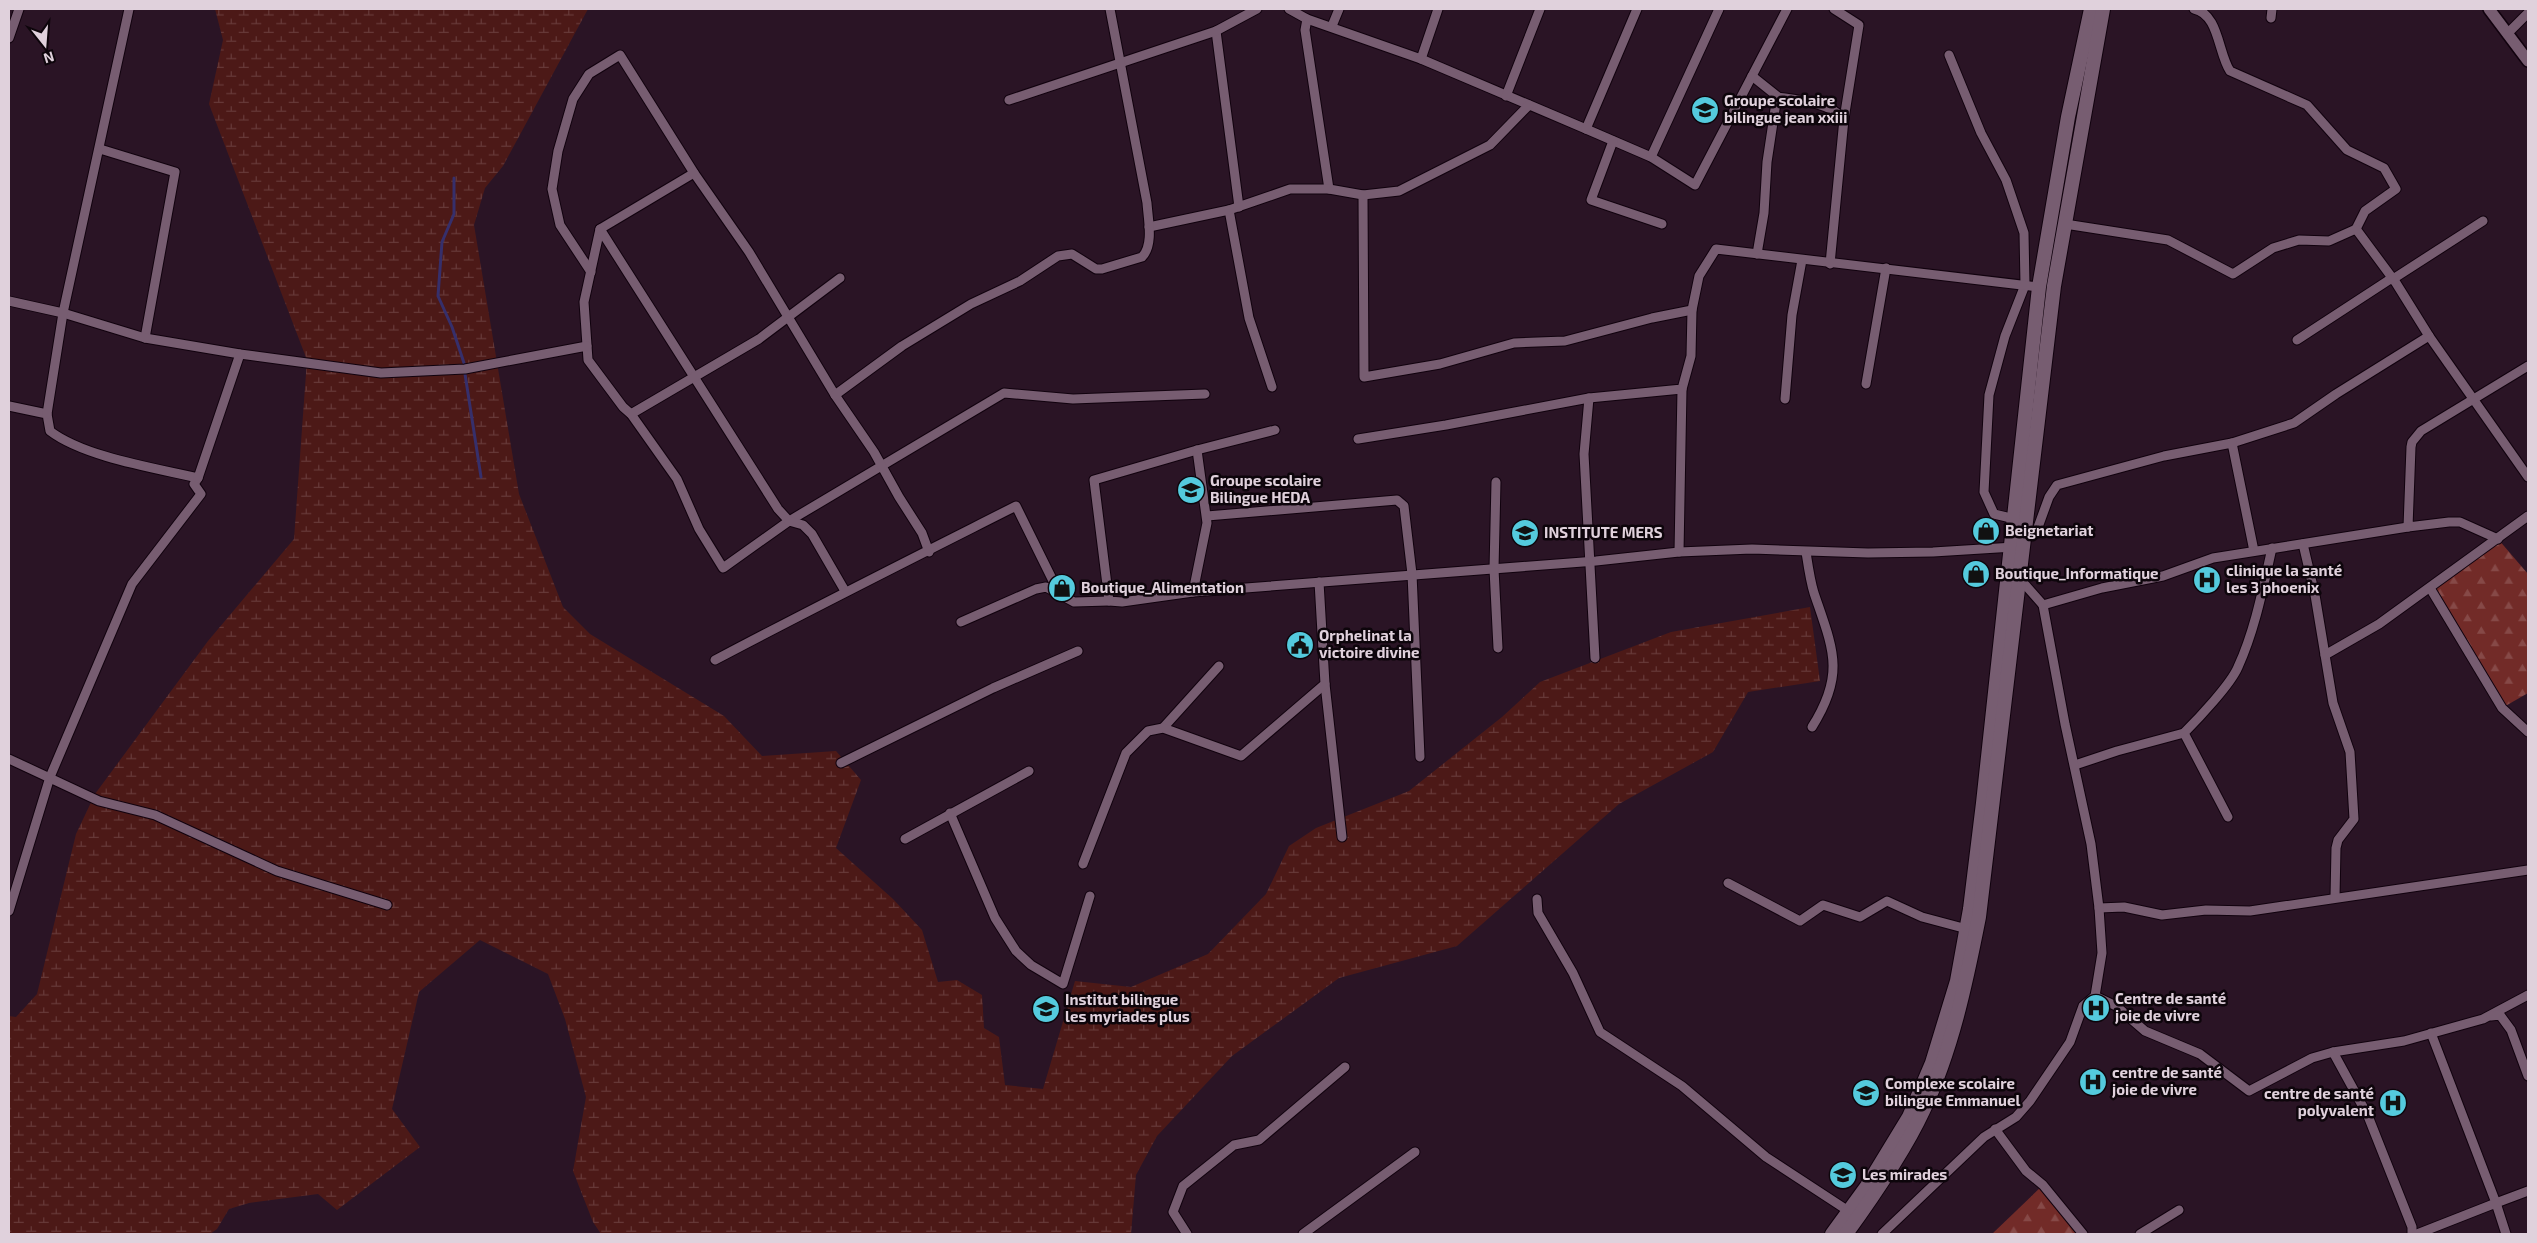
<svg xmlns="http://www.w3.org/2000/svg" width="2537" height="1243" viewBox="0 0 2537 1243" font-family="'Exo 2',sans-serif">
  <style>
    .forest { fill: url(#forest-firs) }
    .wetland { fill: url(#wetland-marsh) }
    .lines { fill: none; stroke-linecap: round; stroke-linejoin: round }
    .stream { stroke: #362f6b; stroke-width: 3 }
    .minor-casing { stroke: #11020e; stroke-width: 11 }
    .tertiary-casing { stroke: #11020e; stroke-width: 14 }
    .secondary-casing { stroke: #11020e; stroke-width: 16 }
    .minor { stroke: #775d71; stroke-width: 9 }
    .tertiary { stroke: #775d71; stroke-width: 11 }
    .secondary { stroke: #775d71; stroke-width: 14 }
    .labels { text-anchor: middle; stroke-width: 5; stroke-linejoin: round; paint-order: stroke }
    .poi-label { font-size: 15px; font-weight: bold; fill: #e0d1dc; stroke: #0d050b; text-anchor: start }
  </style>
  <defs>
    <pattern id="forest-firs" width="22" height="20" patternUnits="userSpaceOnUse" patternTransform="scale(1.25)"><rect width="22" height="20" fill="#722b28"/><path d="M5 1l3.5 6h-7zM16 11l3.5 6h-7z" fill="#864947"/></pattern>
    <pattern id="wetland-marsh" width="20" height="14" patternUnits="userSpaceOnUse" patternTransform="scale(1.25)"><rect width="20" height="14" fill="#4c1917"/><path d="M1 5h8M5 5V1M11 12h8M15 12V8" fill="none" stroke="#663938"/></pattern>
  </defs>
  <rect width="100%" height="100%" fill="#2a1425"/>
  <g class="forest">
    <path d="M2498,539L2528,574V693L2502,708L2430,588Z"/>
    <path d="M2043,1185L2083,1234H1992Z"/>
  </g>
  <path class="wetland" d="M215,9H588L503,166L485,188L474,225L519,494L563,607L590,634L724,716L762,756L836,751L861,780L836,848L893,899L922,930L938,982L957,980L982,995L984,1028L999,1037L1005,1085L1043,1089L1075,981L1131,987L1208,954L1266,894L1289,846L1316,828L1409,791L1502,717L1540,682L1671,632L1810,607L1820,681L1748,692L1713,752L1619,804L1457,946L1339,978L1232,1056L1157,1136L1136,1175L1131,1234H601L593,1222L573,1171L586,1097L565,1019L548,974L480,940L419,992L392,1109L420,1147L337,1210L318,1194L249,1203L229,1209L217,1229L210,1234H9V1016L16,1017L37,994L76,834L95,794L208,641L294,539L307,360L209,104L223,40Z"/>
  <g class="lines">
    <g class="stream">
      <path d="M454,178V214L442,242L438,296L452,327L464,363"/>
      <path d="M465,374L481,477"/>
    </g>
    <g class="minor-casing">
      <g id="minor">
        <path d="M1289,9L1307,19L1421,59L1586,129"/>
        <path d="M1637,9L1586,129L1651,157L1695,185L1787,9"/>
        <path d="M1834,9L1859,25L1844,119"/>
        <path d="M2194,9C2219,14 2218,53 2230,71L2307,105L2347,150L2384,168L2396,189L2365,211L2356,229"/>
        <path d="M2271,18L2272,9"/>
        <path d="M1307,19L1305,30L1329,189"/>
        <path d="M1332,26L1339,9"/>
        <path d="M1216,31L1239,207"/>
        <path d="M2507,34L2528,13"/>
        <path d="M9,38L19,9"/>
        <path d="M1949,55L1981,133L2006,180L2024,233L2025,285L2005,336L1989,395L1984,492L1994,514L2015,519"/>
        <path d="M1421,59L1438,9"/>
        <path d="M1752,76L1777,96L1767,162L1764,213L1757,254"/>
        <path d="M1506,96L1540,9"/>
        <path d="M1777,97C1798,100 1829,102 1844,119L1830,264"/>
        <path d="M1009,100L1216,31L1257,9"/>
        <path d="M1613,141L1591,200L1662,224"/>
        <path d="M100,149L175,172L145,338"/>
        <path d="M1651,157L1719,9"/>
        <path d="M694,173L600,229L584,302L588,360L623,407L631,414L677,479L699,529L723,568L789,521L1004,393L1073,399L1205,394"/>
        <path d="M1363,195L1364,377L1440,364L1514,343L1565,341L1652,318L1692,310"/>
        <path d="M1229,210L1249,318L1272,387"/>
        <path d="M2065,224L2168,240L2233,274L2273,248L2299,240L2329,241L2356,229L2396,283L2429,336L2528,477"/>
        <path d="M1149,227L1229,210L1290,189H1329L1363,195L1399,191L1490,145L1529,105"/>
        <path d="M600,229L778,509L789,521L803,525L812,534L845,591"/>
        <path d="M591,272L560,225L552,189L558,151L573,99L589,74L620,55L694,173L749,252L835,395L874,452L899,497L922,533L929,552"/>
        <path d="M2393,279L2483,221"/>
        <path d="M9,301L63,313L145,338L240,354L381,373L465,369L587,346"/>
        <path d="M2297,340L2392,278"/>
        <path d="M1866,384L1886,268"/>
        <path d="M835,395L902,346L971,304L1020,281L1058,256L1072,254L1096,269H1102L1142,257C1154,245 1148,219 1147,203L1110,9"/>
        <path d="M1589,398L1584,454L1595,658"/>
        <path d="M1785,399L1792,315L1802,260"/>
        <path d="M9,406L47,414L50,431C84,457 155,468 198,478L194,484L201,494L132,584L50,777L9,911"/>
        <path d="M47,414L63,313L129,9"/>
        <path d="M631,414L759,339L840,278"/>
        <path d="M1275,430L1197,450L1094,480L1109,601L1122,602L1193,592L1596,561L1679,552L1752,549L1868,553L1933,552L2014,547"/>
        <path d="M1358,439L1446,425L1589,398L1682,389L1691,356L1692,310L1699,276L1716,249L2039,287"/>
        <path d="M2232,443L2294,423L2336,394L2429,336"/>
        <path d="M198,478L240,354"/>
        <path d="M1496,482L1494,569L1498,648"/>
        <path d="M1207,516L1397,500L1404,506L1412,574L1420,757"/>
        <path d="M2026,537L2037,530L2049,497L2057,485L2164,456L2232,443L2254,551"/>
        <path d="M2498,539L2460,522H2449L2408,527L2411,447L2412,442L2421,431L2528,366"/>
        <path d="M2303,544L2315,595L2333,703L2350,752L2354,819L2338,840L2336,848L2335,897"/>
        <path d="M1679,552L1682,389"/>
        <path d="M1806,552C1808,565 1810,580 1814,593C1833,649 1846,673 1812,727"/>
        <path d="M2020,579L2043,605L2102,588L2163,576L2213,558L2408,527"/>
        <path d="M2430,588L2502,708L2528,732"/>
        <path d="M1193,592L1207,523L1197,450"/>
        <path d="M961,622L1036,589L1046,587L1074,602L1109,601"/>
        <path d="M2325,655L2379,624L2528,516"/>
        <path d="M715,660C815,607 915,557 1016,506L1059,593"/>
        <path d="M1325,684L1342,837"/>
        <path d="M1163,728L1219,666"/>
        <path d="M9,759L99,801L155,815L277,871L387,905"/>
        <path d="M841,763L993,688L1078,651"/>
        <path d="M2075,765L2117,751L2184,733"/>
        <path d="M950,813L995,918L1016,951L1031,965L1063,984L1090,896"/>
        <path d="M2228,817L2184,733C2198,719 2231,684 2238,667C2255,630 2263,588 2272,548"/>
        <path d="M905,839L1029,771"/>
        <path d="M1083,864L1126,753L1148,731L1163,728L1241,756L1325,684L1319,582"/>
        <path d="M1728,883L1800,921L1823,905L1860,917L1887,901L1922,917L1967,929"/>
        <path d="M1537,899L1538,913L1573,973L1600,1032L1682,1086L1766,1157L1850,1212"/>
        <path d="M2099,908L2124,907L2162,915L2206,910L2250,911L2528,870"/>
        <path d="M2095,996L2116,1006L2145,1031L2200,1054L2249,1091L2312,1058L2333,1052L2404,1041L2483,1019L2528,995"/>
        <path d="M2491,1016L2500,1015L2511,1030L2528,1076"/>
        <path d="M2431,1033L2496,1203L2528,1191"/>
        <path d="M2333,1052L2368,1116L2412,1227V1234"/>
        <path d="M1995,1129L2026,1171L2043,1185L2083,1234"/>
        <path d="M1187,1234L1173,1212L1183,1186L1234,1145L1259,1140L1345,1067"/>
        <path d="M1303,1234L1415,1152"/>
        <path d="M1882,1234L1984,1137L2016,1117L2030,1101L2070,1042L2083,1006L2095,996L2102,953L2099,908L2091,844L2065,724L2043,605"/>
        <path d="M2140,1234L2179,1210"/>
        <path d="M2417,1234L2496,1203L2506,1234"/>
      </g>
    </g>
    <g class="tertiary-casing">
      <path id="tertiary" d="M2489,9L2528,61"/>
    </g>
    <g class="secondary-casing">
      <g id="secondary">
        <path d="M1832,1234L1867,1186L1909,1117L1932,1063L1957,981L1970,909L1983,803L2039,287L2068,117L2091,9"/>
        <path d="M1846,1234C1872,1198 1904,1152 1923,1111C1952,1050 1966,983 1979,917L2054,286L2103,9"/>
      </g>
    </g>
    <use href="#minor" class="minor"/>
    <use href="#tertiary" class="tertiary"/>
    <use href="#secondary" class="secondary"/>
  </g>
  <defs>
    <g id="school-disc" transform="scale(1.4375)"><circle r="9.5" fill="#54cadd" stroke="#0d050b"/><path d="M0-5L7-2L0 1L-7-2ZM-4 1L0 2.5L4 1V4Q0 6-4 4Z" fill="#111"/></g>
    <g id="shop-disc" transform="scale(1.4375)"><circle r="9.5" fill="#54cadd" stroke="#0d050b"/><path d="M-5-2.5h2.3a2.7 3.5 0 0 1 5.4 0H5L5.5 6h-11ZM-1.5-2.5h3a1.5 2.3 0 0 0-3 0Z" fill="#111"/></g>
    <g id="hospital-disc" transform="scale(1.4375)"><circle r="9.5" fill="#54cadd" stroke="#0d050b"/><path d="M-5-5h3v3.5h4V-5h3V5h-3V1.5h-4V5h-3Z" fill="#111"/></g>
    <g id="civic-disc" transform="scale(1.4375)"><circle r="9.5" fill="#54cadd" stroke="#0d050b"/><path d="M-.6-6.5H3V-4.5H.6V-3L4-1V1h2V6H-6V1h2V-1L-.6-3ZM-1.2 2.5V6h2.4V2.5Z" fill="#111"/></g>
  </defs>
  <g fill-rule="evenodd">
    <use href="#school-disc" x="1705" y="110"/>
    <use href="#school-disc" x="1191" y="490"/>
    <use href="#shop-disc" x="1986" y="531"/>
    <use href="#school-disc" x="1525" y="533"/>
    <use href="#shop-disc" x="1976" y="574"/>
    <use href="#hospital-disc" x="2207" y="580"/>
    <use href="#shop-disc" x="1062" y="588"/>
    <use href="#civic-disc" x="1300" y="645"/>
    <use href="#hospital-disc" x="2096" y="1008"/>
    <use href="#school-disc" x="1046" y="1009"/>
    <use href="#hospital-disc" x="2093" y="1082"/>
    <use href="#school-disc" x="1866" y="1093"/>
    <use href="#hospital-disc" x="2393" y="1103"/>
    <use href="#school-disc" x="1843" y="1175"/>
  </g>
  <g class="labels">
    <g class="poi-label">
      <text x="1724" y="106">Groupe scolaire<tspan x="1724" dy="17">bilingue jean xxiii</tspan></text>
      <text x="1210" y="486">Groupe scolaire<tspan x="1210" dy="17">Bilingue HEDA</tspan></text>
      <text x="2005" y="536">Beignetariat</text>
      <text x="1544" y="538">INSTITUTE MERS</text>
      <text x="2226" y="576">clinique la santé<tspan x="2226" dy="17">les 3 phoenix</tspan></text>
      <text x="1995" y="579">Boutique_Informatique</text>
      <text x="1081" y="593">Boutique_Alimentation</text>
      <text x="1319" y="641">Orphelinat la<tspan x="1319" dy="17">victoire divine</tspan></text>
      <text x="2115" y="1004">Centre de santé<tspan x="2115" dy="17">joie de vivre</tspan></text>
      <text x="1065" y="1005">Institut bilingue<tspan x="1065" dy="17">les myriades plus</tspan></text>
      <text x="2112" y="1078">centre de santé<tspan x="2112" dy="17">joie de vivre</tspan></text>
      <text x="1885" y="1089">Complexe scolaire<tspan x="1885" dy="17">bilingue Emmanuel</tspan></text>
      <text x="2374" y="1099" text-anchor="end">centre de santé<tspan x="2374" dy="17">polyvalent</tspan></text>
      <text x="1862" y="1180">Les mirades</text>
    </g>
  </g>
  <rect width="2537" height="1243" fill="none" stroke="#e0d1dc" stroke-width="20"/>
  <g transform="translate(45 45) rotate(163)" stroke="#0d050b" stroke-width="4" paint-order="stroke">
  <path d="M0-4L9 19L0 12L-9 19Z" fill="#e0d1dc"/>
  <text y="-8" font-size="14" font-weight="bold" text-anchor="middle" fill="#e0d1dc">N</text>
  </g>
</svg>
